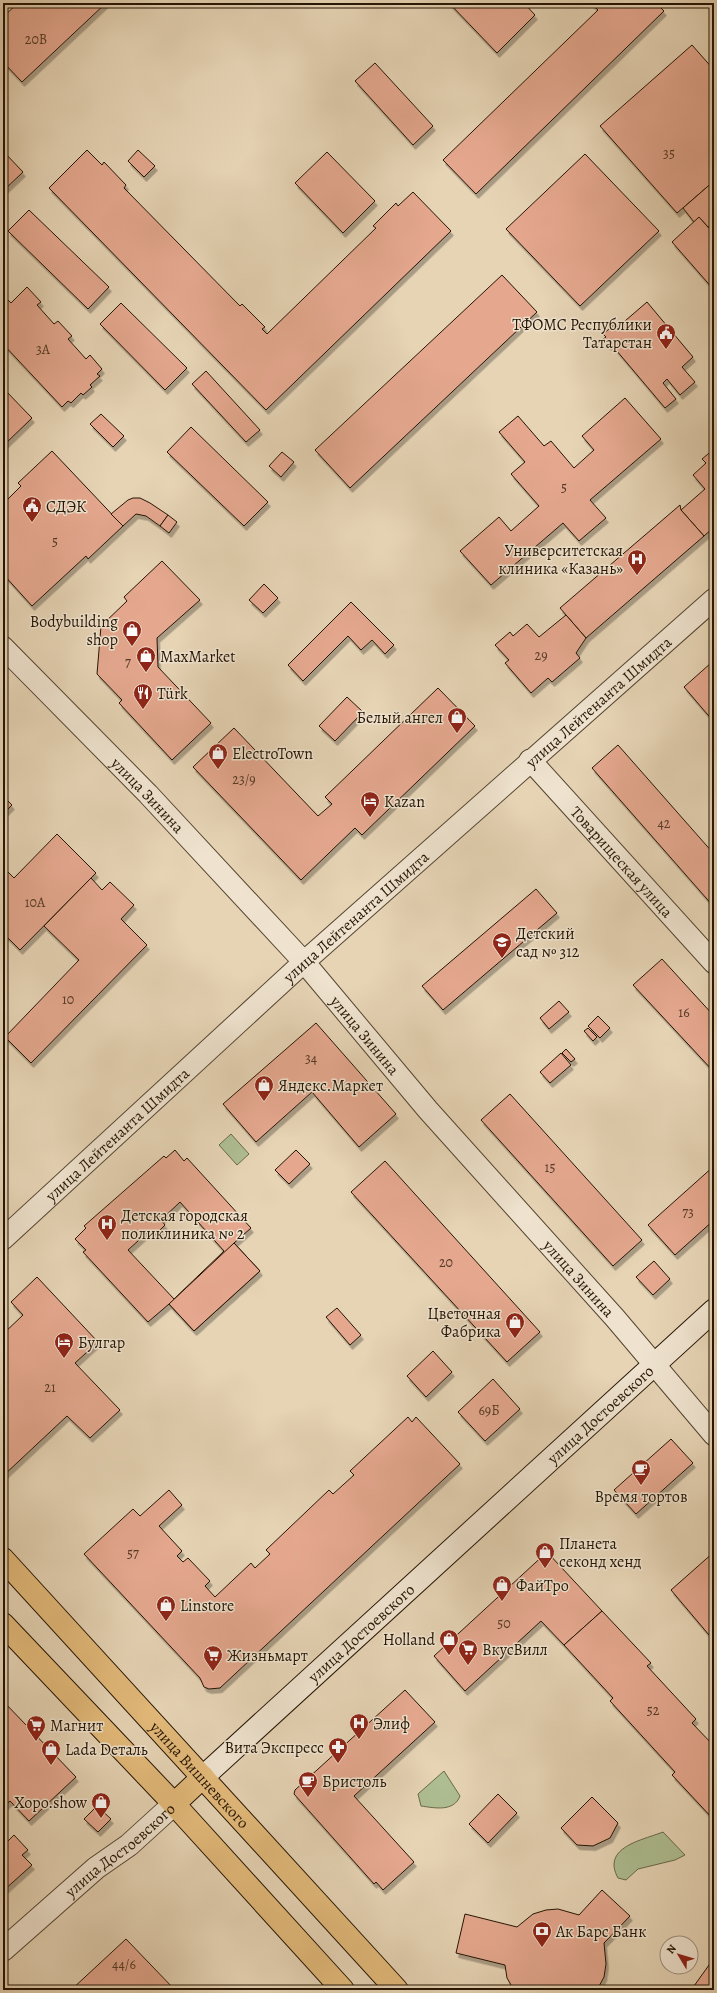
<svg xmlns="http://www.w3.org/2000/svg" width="717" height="1993" viewBox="0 0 717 1993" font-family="Alegreya,serif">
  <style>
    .green { fill: #aebe92; stroke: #69694a }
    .building { fill: #e5a88f; stroke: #241403; fill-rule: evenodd; filter: url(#shadow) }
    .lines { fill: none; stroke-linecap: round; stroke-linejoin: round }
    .minor-casing { stroke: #544430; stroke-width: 23 }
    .tertiary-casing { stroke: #544430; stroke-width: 24 }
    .secondary-casing { stroke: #241403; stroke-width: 24 }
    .primary-casing { stroke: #241403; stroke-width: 24 }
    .minor { stroke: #efe3cf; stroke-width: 21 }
    .tertiary { stroke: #efe3cf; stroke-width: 22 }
    .secondary { stroke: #efe3cf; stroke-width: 22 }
    .primary { stroke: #e3ba7a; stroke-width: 22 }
    .labels { text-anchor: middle; stroke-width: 3; stroke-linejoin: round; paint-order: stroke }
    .number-label { font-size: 14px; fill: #543926 }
    .poi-label { font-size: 16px; fill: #241403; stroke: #efe3cf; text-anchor: start }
    .street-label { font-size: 16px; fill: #241403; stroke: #efe3cf }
  </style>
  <defs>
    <filter id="shadow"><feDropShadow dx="2.5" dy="4.5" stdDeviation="0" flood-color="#0004"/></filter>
  </defs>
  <rect width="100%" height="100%" fill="#e6d4b5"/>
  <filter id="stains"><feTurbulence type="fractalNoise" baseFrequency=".005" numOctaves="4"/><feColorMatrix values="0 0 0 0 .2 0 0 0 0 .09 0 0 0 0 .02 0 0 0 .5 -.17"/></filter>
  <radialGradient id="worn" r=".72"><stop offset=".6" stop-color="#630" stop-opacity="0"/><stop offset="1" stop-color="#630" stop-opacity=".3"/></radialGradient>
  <g class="green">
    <path d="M231,1134L249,1154L237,1165L219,1145Z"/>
    <path d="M444,1771L460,1796C454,1812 435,1808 421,1806L418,1794Z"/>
    <path d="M663,1832L685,1855L675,1860L638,1869L626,1880L618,1878C601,1847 643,1840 663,1832Z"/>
  </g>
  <g class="building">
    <path d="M18,3H106L22,82L3,62V17Z"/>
    <path d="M449,3H524L535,15L497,53Z"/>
    <path d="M591,3H656L664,11L476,194L443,160L598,10Z"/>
    <path d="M692,45L714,70V181L677,213L600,126Z"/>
    <path d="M375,63L433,126L413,145L355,81Z"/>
    <path d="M87,150L102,165L104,162L126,185L124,188L240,306L242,304L265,327L262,329L267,334L376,228L373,226L396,203L398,206L413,192L451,231L266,410L49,188Z"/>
    <path d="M138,150L155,166L144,177L128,161Z"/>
    <path d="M3,151L23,172L3,191Z"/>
    <path d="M327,152L375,201L343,233L295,183Z"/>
    <path d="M585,154L659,231L580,306L506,229Z"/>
    <path d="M714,181V222L708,227L699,217L694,222L683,208Z"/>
    <path d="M29,210L109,287L88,309L8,231Z"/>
    <path d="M699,217L714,234V290L672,242Z"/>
    <path d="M502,275L537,312L350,488L315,450Z"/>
    <path d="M27,287L41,302L37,305L54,324L58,321L72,336L68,339L86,359L90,355L102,369L97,374L100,376L90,385L92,387L83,395L81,393L71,403L68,401L62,407L3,344V310L5,308L3,304L8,300L11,303Z"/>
    <path d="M647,302L693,357L682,367L695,382L680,395L667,379L663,383L676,399L665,408L611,344L609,346L603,339L606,337L603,334L615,324L618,327Z"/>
    <path d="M121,303L187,368L165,390L100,324Z"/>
    <path d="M206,371L260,430L246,442L192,384Z"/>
    <path d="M3,388L32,418L3,446Z"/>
    <path d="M625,398L661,439L590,500L606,518L579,541L563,523L491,585L460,551L499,517L511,531L539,506L511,474L525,462L499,432L518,416L544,446L551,441L574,468L594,450L582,436Z"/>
    <path d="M101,414L124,436L113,447L90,424Z"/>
    <path d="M191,427L268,502L244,526L167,452Z"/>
    <path d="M714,449V527L704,536L681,510L705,489L693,475L706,463L702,459Z"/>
    <path d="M52,451L123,526L88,559L86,556L32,606L3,574V504L21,486L18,483Z"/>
    <path d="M282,452L294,462L281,477L269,466Z"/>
    <path d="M133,498H140L150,503L168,515L160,526L146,516L136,514L123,526L111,514L128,500Z"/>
    <path d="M680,505L681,510L704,536L586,638L560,608Z"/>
    <path d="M168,515L177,522L169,533L160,526Z"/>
    <path d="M162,561L200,600L157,638L158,667L211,723L172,760L119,703L122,700L97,674L101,626L127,601L124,597Z"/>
    <path d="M264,584L278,598L263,613L249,600Z"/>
    <path d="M351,602L394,645L385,654L372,640L361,650L348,636L303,681L288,665Z"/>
    <path d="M566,615L586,638L576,653L580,658L552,682L548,678L531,693L505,663L509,660L495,645L510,632L513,636L527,624L539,637Z"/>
    <path d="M711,663L714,666V722L684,687Z"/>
    <path d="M438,688L475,726L362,835L355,828L301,880L193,767L234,728L318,816L332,804L325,797Z"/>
    <path d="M347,697L363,712L335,741L319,726Z"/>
    <path d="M618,745L714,854V907L592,768Z"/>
    <path d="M3,796L12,805L3,814Z"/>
    <path d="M57,834L96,873L20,950L6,936L3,939V877L8,872L14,878Z"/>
    <path d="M91,878L102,890L110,882L134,905L121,919L147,945L31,1063L5,1037L79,960L44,926Z"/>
    <path d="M536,889L557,913L443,1010L422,986Z"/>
    <path d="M662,959L714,1016V1072L633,985Z"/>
    <path d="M559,1001L569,1012L549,1029L540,1018Z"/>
    <path d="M598,1016L610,1028L600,1038L588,1026Z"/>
    <path d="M316,1023L396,1114L359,1147L312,1092L256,1142L223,1104Z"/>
    <path d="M588,1028L597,1037L593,1041L584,1031Z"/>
    <path d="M566,1049L575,1059L571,1062L562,1053Z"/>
    <path d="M561,1053L571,1065L550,1083L540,1072Z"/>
    <path d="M510,1094L642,1240L613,1266L481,1120Z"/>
    <path d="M175,1150L184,1161L187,1158L251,1228L234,1243L260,1271L194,1331L169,1304L148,1322L83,1252L86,1250L75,1239L86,1228L84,1226L164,1156L166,1158ZM180,1202L224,1251L174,1299L128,1250L149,1231L154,1236L165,1225L161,1220Z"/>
    <path d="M296,1150L310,1164L289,1184L275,1170Z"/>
    <path d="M385,1161L540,1332L507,1362L351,1192Z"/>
    <path d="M714,1166V1220L675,1255L648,1225Z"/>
    <path d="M234,1243L260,1271L194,1331L169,1304Z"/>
    <path d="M654,1261L670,1279L653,1295L636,1277Z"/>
    <path d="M37,1277L98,1342L75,1363L120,1410L90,1438L67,1416L3,1476V1334L23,1315L11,1302Z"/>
    <path d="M337,1308L361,1335L350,1345L326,1317Z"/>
    <path d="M433,1351L452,1372L426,1397L407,1376Z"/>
    <path d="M493,1379L520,1409L485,1441L458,1412Z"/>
    <path d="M408,1417L412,1422L416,1417L460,1464L220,1688L209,1689L204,1687L200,1678L84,1554L133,1509L140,1516L169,1490L182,1505L159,1526L182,1551L177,1556L183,1562L188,1558L210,1581L205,1586L215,1597L251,1563L255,1568L270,1554L266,1550L329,1490L333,1494L354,1475L350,1471Z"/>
    <path d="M671,1439L693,1463L636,1514L614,1490Z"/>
    <path d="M547,1552L602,1611L564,1645L541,1621L465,1691L434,1656Z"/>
    <path d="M714,1552V1630L709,1635L671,1590Z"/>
    <path d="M602,1611L651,1663L647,1666L696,1719L692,1723L714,1746V1820L672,1775L675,1772L610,1701L613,1698L564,1645Z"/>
    <path d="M405,1690L435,1722L354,1796L414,1862L383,1890L376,1882L374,1884L294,1794L295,1790Z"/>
    <path d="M3,1701L76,1777L29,1821L10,1801L3,1807Z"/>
    <path d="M498,1794L517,1813L488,1843L469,1824Z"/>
    <path d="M592,1797L618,1823L610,1838L593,1846L577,1845L561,1828Z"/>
    <path d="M97,1806L111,1819L98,1832L84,1819Z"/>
    <path d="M14,1835L28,1850L22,1855L32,1865L3,1891V1846Z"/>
    <path d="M602,1890L630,1916L604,1943L606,1964L604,1977L597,1990H514L507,1978L505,1965L456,1953L465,1914L517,1927L533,1914L546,1910L558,1909L579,1915Z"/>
    <path d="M126,1939L175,1990H71Z"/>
    <path d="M714,1958V1990H700L694,1986Z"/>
  </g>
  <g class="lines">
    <g class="minor-casing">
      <g id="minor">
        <path id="s1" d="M3,647L148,794L304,962L428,1110L615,1318L714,1435"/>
        <path id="s2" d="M530,760L714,963"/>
        <path id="s3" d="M3,1239L304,962L714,599"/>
      </g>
    </g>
    <g class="tertiary-casing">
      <g id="tertiary">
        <path id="s4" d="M3,1950L96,1868L129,1845L174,1804"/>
      </g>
    </g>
    <g class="secondary-casing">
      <g id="secondary">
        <path id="s5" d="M203,1777L714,1310"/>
      </g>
    </g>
    <g class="primary-casing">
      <g id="primary">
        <path id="s6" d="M3,1559L397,1990"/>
        <path d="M3,1624L174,1804L343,1990"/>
        <path d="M174,1804L203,1777"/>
      </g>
    </g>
    <use href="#minor" class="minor"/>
    <use href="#tertiary" class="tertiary"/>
    <use href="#secondary" class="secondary"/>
    <use href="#primary" class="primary"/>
  </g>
  <defs>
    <g id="civic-pin" transform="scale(1)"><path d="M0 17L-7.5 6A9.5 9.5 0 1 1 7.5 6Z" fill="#8f2418" stroke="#efe3cf"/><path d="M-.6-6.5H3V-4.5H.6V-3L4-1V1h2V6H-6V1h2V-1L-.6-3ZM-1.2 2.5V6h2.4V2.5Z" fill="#fff"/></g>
    <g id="hospital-pin" transform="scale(1)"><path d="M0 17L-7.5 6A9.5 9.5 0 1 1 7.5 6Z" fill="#8f2418" stroke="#efe3cf"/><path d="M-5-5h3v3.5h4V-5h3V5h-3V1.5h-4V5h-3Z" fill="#fff"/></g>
    <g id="shop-pin" transform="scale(1)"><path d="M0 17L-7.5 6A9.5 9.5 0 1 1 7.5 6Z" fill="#8f2418" stroke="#efe3cf"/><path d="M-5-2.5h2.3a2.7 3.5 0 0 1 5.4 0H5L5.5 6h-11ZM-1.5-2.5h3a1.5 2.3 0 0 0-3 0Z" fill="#fff"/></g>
    <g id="restaurant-pin" transform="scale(1)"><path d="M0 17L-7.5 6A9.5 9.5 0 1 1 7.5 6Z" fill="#8f2418" stroke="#efe3cf"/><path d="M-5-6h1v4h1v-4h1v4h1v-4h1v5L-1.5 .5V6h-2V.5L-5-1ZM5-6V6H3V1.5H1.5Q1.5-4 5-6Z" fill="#fff"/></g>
    <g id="hotel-pin" transform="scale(1)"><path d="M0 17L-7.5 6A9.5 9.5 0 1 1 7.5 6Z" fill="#8f2418" stroke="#efe3cf"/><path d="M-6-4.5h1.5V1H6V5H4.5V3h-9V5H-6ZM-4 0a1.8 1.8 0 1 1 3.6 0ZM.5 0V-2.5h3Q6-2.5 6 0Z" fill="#fff"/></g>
    <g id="school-pin" transform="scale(1)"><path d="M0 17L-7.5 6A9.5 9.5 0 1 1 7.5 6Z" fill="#8f2418" stroke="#efe3cf"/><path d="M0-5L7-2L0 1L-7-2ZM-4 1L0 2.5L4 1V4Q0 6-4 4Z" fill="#fff"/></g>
    <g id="cafe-pin" transform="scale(1)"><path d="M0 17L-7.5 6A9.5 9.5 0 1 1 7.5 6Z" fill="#8f2418" stroke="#efe3cf"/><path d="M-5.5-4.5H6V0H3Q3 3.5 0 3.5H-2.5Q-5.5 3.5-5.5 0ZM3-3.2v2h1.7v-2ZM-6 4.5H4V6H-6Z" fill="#fff"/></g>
    <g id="supermarket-pin" transform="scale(1)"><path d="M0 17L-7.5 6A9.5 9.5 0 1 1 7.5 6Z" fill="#8f2418" stroke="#efe3cf"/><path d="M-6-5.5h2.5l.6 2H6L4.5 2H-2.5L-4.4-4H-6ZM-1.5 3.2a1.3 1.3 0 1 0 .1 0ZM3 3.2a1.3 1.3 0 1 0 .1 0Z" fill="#fff"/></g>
    <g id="pharmacy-pin" transform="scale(1)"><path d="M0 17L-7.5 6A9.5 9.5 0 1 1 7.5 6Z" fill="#8f2418" stroke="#efe3cf"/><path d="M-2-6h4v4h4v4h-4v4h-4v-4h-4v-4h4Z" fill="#fff"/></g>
    <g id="bank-pin" transform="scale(1)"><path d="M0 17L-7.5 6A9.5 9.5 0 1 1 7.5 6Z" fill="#8f2418" stroke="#efe3cf"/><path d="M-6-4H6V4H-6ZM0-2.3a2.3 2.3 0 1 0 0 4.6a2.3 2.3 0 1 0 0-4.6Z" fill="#fff"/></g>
  </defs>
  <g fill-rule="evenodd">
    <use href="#civic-pin" x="666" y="333"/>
    <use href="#civic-pin" x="32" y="506"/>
    <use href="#hospital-pin" x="637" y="559"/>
    <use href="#shop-pin" x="132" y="630"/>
    <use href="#shop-pin" x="146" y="656"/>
    <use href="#restaurant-pin" x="143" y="693"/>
    <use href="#shop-pin" x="457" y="717"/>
    <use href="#shop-pin" x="218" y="753"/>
    <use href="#hotel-pin" x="370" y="801"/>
    <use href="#school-pin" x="502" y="942"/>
    <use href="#shop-pin" x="264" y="1085"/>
    <use href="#hospital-pin" x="107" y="1224"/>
    <use href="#shop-pin" x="515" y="1322"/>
    <use href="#hotel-pin" x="64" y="1342"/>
    <use href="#cafe-pin" x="641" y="1469"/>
    <use href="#shop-pin" x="545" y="1552"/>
    <use href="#shop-pin" x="502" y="1585"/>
    <use href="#shop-pin" x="166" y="1605"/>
    <use href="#shop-pin" x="449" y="1639"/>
    <use href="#supermarket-pin" x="468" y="1649"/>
    <use href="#supermarket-pin" x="213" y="1655"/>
    <use href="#hospital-pin" x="359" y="1723"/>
    <use href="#supermarket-pin" x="36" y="1725"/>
    <use href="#pharmacy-pin" x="338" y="1747"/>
    <use href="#shop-pin" x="51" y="1749"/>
    <use href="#cafe-pin" x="308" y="1781"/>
    <use href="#shop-pin" x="101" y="1802"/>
    <use href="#bank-pin" x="542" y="1931"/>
  </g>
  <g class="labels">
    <g class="number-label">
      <text x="36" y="44">20В</text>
      <text x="669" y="158">35</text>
      <text x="43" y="354">3А</text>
      <text x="564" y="492">5</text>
      <text x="55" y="546">5</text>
      <text x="541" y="660">29</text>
      <text x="128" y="667">7</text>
      <text x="244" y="784">23/9</text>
      <text x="664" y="828">42</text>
      <text x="35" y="907">10А</text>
      <text x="68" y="1004">10</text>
      <text x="684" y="1017">16</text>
      <text x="311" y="1063">34</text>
      <text x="550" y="1172">15</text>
      <text x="688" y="1217">73</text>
      <text x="446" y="1267">20</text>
      <text x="50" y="1392">21</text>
      <text x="489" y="1415">69Б</text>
      <text x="133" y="1558">57</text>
      <text x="504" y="1628">50</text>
      <text x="653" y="1715">52</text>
      <text x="124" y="1969">44/6</text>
    </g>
    <g class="poi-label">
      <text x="652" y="330" text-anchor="end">ТФОМС Республики<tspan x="652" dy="18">Татарстан</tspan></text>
      <text x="46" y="512">СДЭК</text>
      <text x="623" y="556" text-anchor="end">Университетская<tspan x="623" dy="18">клиника «Казань»</tspan></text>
      <text x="118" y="627" text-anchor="end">Bodybuilding<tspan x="118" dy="18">shop</tspan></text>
      <text x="160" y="662">MaxMarket</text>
      <text x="157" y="699">Türk</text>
      <text x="443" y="723" text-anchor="end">Белый ангел</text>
      <text x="232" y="759">ElectroTown</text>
      <text x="384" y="807">Kazan</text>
      <text x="516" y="939">Детский<tspan x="516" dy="18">сад № 312</tspan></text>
      <text x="278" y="1091">Яндекс.Маркет</text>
      <text x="121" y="1221">Детская городская<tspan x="121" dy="18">поликлиника № 2</tspan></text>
      <text x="501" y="1319" text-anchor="end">Цветочная<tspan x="501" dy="18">Фабрика</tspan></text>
      <text x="78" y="1348">Булгар</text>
      <text x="641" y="1502" text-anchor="middle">Время тортов</text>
      <text x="559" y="1549">Планета<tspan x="559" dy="18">секонд хенд</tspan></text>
      <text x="516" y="1591">ФайТро</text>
      <text x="180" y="1611">Linstore</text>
      <text x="435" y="1645" text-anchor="end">Holland</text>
      <text x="482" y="1655">ВкусВилл</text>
      <text x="227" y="1661">Жизньмарт</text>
      <text x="373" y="1729">Элиф</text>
      <text x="50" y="1731">Магнит</text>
      <text x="324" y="1753" text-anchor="end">Вита Экспресс</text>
      <text x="65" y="1755">Lada Dеталь</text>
      <text x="322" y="1787">Бристоль</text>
      <text x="87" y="1808" text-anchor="end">Хоро.show</text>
      <text x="556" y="1937">Ак Барс Банк</text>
    </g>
    <g class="street-label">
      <text dy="6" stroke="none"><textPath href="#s3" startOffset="802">улица Лейтенанта Шмидта</textPath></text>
      <text dy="6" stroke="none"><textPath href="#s1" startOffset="207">улица Зинина</textPath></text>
      <text dy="6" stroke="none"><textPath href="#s2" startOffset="137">Товарищеская улица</textPath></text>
      <text dy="6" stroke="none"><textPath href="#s3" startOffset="478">улица Лейтенанта Шмидта</textPath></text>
      <text dy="6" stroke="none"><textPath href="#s1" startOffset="531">улица Зинина</textPath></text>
      <text dy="6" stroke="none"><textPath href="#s3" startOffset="155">улица Лейтенанта Шмидта</textPath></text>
      <text dy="6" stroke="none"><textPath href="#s1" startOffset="855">улица Зинина</textPath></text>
      <text dy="6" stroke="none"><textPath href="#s5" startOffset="538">улица Достоевского</textPath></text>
      <text dy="6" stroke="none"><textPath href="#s5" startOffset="214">улица Достоевского</textPath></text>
      <text dy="6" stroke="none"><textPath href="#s6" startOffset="292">улица Вишневского</textPath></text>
      <text dy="6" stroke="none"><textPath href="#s4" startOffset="154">улица Достоевского</textPath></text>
    </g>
  </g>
  <rect width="717" height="1993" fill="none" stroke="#e6d4b5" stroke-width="16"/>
  <rect x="4" y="4" width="709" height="1985" fill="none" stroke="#241403" stroke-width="2"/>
  <rect x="8" y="8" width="701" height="1977" fill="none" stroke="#241403"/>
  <g transform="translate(679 1955) rotate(308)"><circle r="19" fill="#efe3cf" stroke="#9e907d"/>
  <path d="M0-3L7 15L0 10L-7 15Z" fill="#8f2418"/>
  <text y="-6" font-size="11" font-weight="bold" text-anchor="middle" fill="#241403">N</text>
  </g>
  <rect width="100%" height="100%" filter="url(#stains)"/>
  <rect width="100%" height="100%" fill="url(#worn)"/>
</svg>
